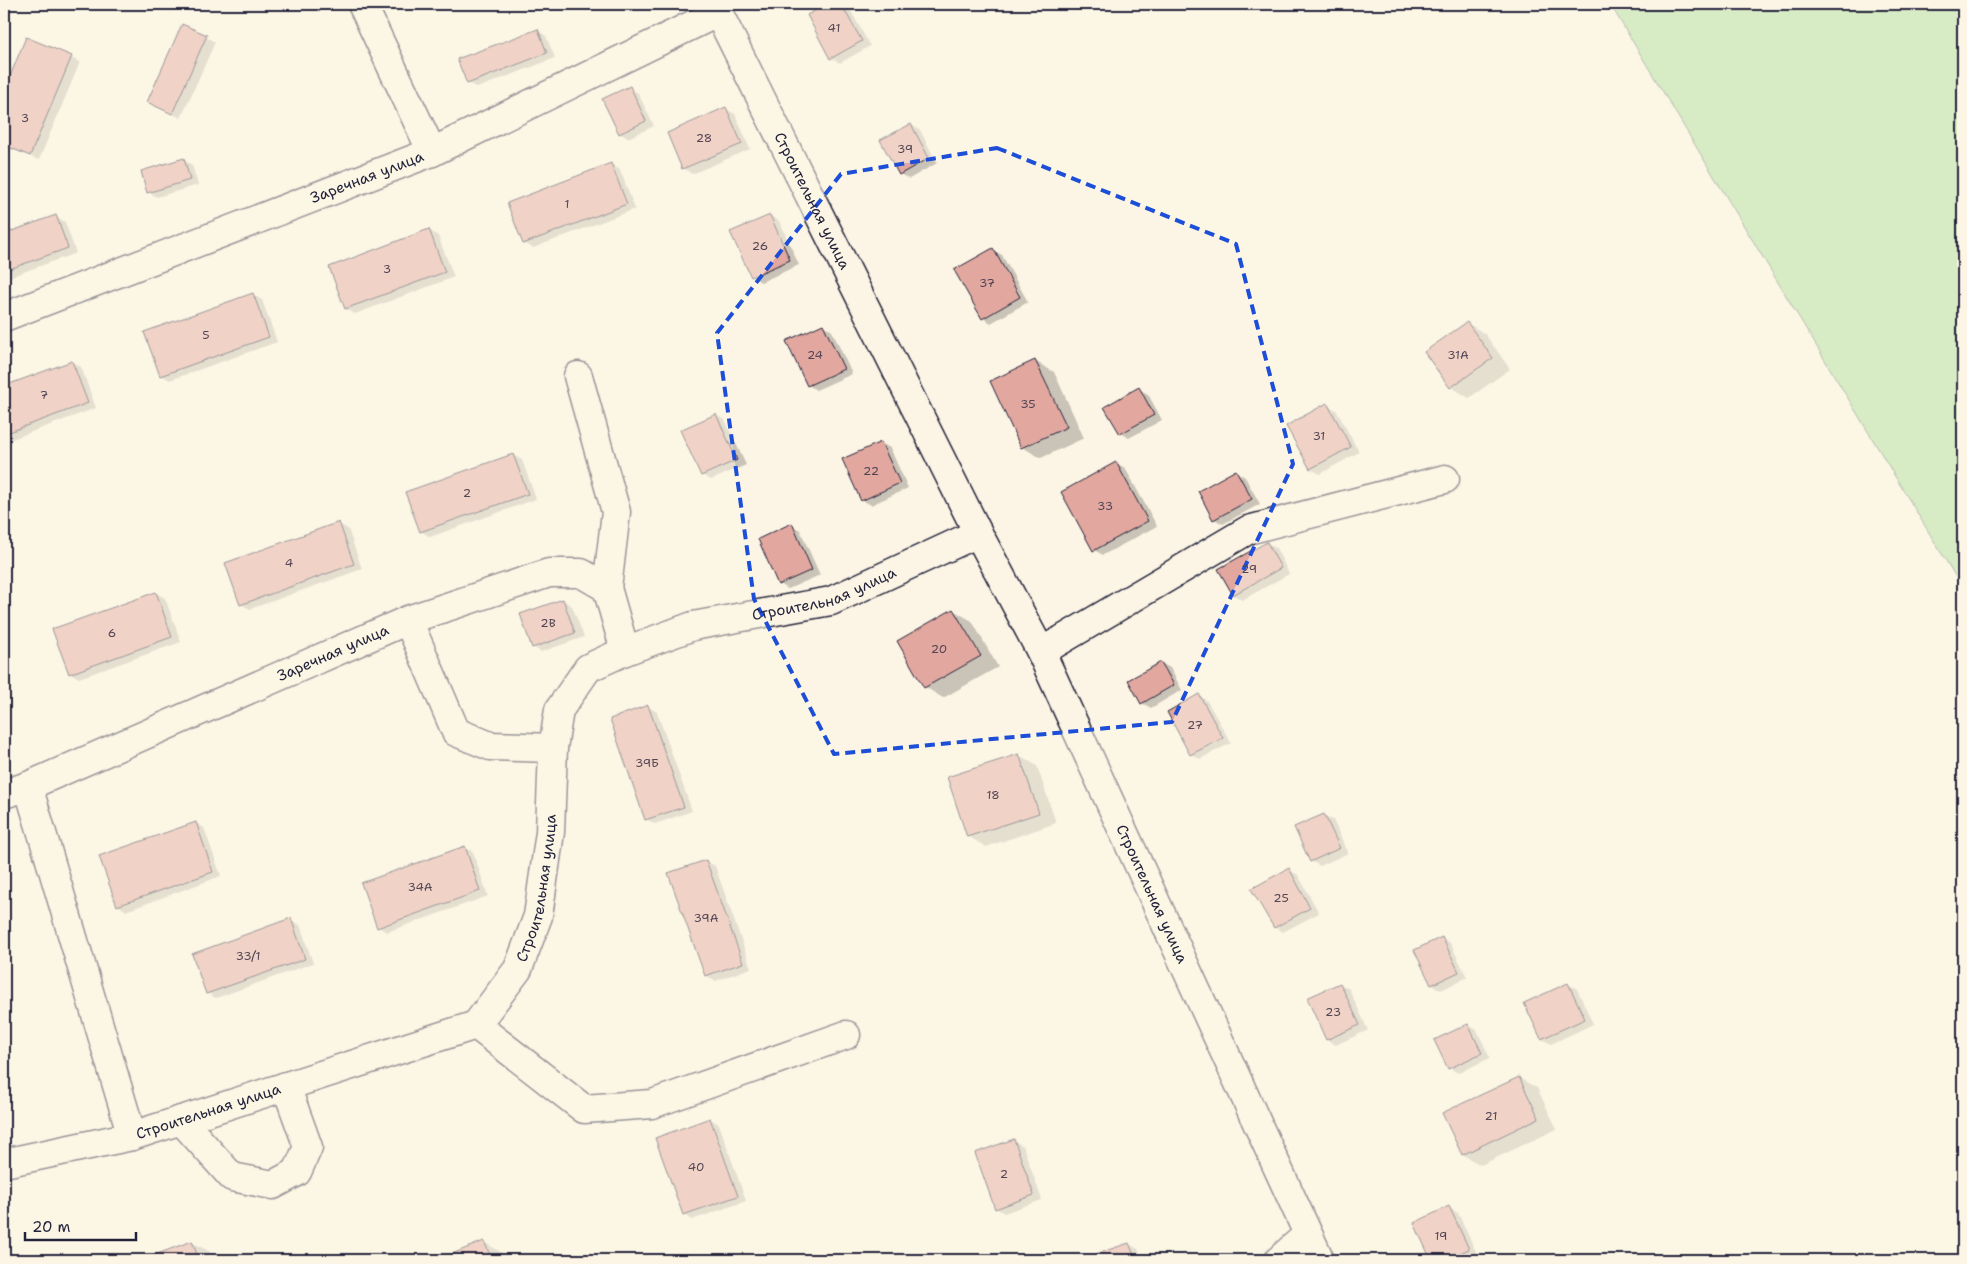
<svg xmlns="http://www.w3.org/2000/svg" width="1967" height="1264" viewBox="0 0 1967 1264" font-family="'Shantell Sans',sans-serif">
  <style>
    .green { fill: #abdd9e; stroke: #66806c }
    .shadow { fill: #0003 }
    .building { fill: #e2a8a0; stroke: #22223b }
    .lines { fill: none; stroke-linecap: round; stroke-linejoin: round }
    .minor-casing { stroke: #22223b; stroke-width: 31 }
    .minor { stroke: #fcf5e5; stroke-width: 28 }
    .marked { fill: none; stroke: #1d4ed8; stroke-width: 4; stroke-dasharray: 10 6; stroke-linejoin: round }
    .labels { text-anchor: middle; stroke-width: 4; stroke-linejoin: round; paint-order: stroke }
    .number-label { font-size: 12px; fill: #524454 }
    .street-label { font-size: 15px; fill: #22223b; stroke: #fcf5e5 }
  </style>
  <rect width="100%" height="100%" fill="#fcf5e5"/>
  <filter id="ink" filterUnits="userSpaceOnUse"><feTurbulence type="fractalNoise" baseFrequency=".02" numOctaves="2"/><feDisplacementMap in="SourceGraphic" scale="10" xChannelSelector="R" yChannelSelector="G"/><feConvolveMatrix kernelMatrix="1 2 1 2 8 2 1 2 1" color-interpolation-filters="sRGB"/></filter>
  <g filter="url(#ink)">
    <path class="green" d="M1610,4H1963V589Z"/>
    <g class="shadow">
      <path d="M829,4H847L870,46L840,63L831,58L808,15Z"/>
      <path d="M537,30L546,36L555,58L477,88L468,83Z"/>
      <path d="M206,37L215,42L181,118L148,102Z"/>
      <path d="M27,38L80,62L39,160L4,146V94Z"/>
      <path d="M630,88L638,93L654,126L628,138L619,133Z"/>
      <path d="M726,109L735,114L750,149L692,174L683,168L668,133Z"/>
      <path d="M911,125L920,130L937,163L909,179L900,174Z"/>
      <path d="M183,160L192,165L198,185L157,197L148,192Z"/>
      <path d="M611,164L620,170L635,209L533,248L524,243Z"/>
      <path d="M770,216L779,221L799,265L761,282L752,277Z"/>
      <path d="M56,217L65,222L76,253L4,279V235Z"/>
      <path d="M429,230L438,236L454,277L355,314L346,309Z"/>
      <path d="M993,250L1002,255L1028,302L991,323L983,318Z"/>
      <path d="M253,295L262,300L277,342L170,380L161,375Z"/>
      <path d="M1467,323L1485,334L1510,369L1469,398L1451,387Z"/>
      <path d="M823,325L832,331L852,374L816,390L808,385Z"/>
      <path d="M1035,361L1054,372L1084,438L1041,458L1022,447L992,382Z"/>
      <path d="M72,362L81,367L96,408L4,442V388Z"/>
      <path d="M1139,389L1148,394L1162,420L1129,438L1121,433Z"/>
      <path d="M1327,405L1336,410L1359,452L1320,474L1311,469Z"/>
      <path d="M716,415L725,420L746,465L711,480L702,475Z"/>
      <path d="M881,443L890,448L908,488L871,505L862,500Z"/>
      <path d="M513,455L522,460L536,499L430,537L421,531Z"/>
      <path d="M1116,463L1125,468L1157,526L1103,555L1094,550Z"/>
      <path d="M1236,472L1245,477L1260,504L1223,524L1214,519Z"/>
      <path d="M339,524L348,529L362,569L250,609L241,604Z"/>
      <path d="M791,525L800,530L820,575L788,589L779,584Z"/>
      <path d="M1267,543L1276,548L1289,574L1242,600L1234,595Z"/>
      <path d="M156,593L165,598L181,642L79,678L70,673Z"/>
      <path d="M563,600L572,606L584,637L541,652L533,647Z"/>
      <path d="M953,610L972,621L998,667L943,698L925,687Z"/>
      <path d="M1161,663L1170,668L1182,690L1151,708L1142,703Z"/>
      <path d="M1198,695L1207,701L1231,743L1200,759L1191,754Z"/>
      <path d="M648,707L657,712L692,811L655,824L646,819Z"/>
      <path d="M1019,755L1037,766L1056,823L986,847L968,836Z"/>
      <path d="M1324,815L1333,820L1348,853L1320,866L1311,861Z"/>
      <path d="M196,823L204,828L221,876L126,911L118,905Z"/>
      <path d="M464,847L473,852L488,896L387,932L378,927Z"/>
      <path d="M706,861L715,866L751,968L715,981L706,975Z"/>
      <path d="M1289,870L1298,875L1319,913L1283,932L1274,927Z"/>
      <path d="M291,920L300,925L313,963L216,998L207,993Z"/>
      <path d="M1442,938L1450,943L1467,977L1441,990L1432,985Z"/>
      <path d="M1340,984L1349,989L1368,1030L1336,1045L1327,1040L1308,999Z"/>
      <path d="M1568,984L1577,989L1593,1024L1551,1044L1542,1039L1526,1004Z"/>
      <path d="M1468,1025L1477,1030L1490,1058L1458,1073L1449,1068Z"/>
      <path d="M1519,1078L1537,1088L1557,1129L1481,1165L1463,1155Z"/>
      <path d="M710,1119L719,1124L746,1201L692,1220L684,1214Z"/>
      <path d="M1014,1141L1023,1146L1042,1200L1004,1213L996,1208Z"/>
      <path d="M1449,1208L1458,1213L1477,1254L1464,1260H1433L1415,1223Z"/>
      <path d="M192,1242L210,1252L213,1260H143Z"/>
      <path d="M484,1242L502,1253L505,1260H440Z"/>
      <path d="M1129,1244L1138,1249L1142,1260H1100L1098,1255Z"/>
    </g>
    <g class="building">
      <path d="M827,4H841L862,41L830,59L807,15Z"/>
      <path d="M182,24L207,35L172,114L147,102Z"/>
      <path d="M538,29L547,53L467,84L457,59Z"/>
      <path d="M26,37L72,56L30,156L4,145V91Z"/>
      <path d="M630,86L646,121L619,134L602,99Z"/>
      <path d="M726,107L742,144L682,169L667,133Z"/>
      <path d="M911,124L929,158L899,175L880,140Z"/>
      <path d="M184,158L190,180L147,193L141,171Z"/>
      <path d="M611,163L627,204L523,244L507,203Z"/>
      <path d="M56,215L68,248L4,271V234Z"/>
      <path d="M770,215L790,260L751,277L730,232Z"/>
      <path d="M429,229L445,272L345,309L329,267Z"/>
      <path d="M993,248L1020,297L982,319L954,270Z"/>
      <path d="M253,293L269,337L160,376L144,332Z"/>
      <path d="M1467,322L1493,358L1450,388L1424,352Z"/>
      <path d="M823,324L844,369L807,386L786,341Z"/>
      <path d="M1035,360L1067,427L1021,448L990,381Z"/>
      <path d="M72,361L88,403L4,434V386Z"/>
      <path d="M1139,387L1154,415L1120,434L1104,407Z"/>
      <path d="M1327,403L1351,447L1310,469L1286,426Z"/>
      <path d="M716,414L737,460L701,476L680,430Z"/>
      <path d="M881,442L900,483L861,501L842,459Z"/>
      <path d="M513,454L528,494L420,532L405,492Z"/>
      <path d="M1116,462L1148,521L1093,551L1061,492Z"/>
      <path d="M1236,470L1252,499L1213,520L1198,491Z"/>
      <path d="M339,522L354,564L240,605L225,563Z"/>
      <path d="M792,523L812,570L778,585L758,539Z"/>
      <path d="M1267,542L1281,568L1233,595L1218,569Z"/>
      <path d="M156,592L172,637L69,674L52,629Z"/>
      <path d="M563,599L575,633L532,648L520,614Z"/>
      <path d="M953,609L981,656L924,688L897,641Z"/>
      <path d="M1161,662L1174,685L1141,704L1128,680Z"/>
      <path d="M1199,694L1223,738L1190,755L1167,712Z"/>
      <path d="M648,705L684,807L645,820L610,719Z"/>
      <path d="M1019,754L1039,813L967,837L947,777Z"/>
      <path d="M1324,814L1340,848L1310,862L1294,827Z"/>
      <path d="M196,822L213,872L117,906L99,856Z"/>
      <path d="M465,846L480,891L377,928L361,883Z"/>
      <path d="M706,860L743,963L705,976L668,873Z"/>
      <path d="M1289,868L1310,908L1274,928L1251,889Z"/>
      <path d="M291,918L305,959L206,994L192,954Z"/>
      <path d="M1442,937L1459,972L1431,985L1414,950Z"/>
      <path d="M1340,983L1360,1025L1326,1040L1307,998Z"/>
      <path d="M1568,983L1585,1019L1541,1039L1524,1003Z"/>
      <path d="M1468,1024L1482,1053L1448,1069L1434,1040Z"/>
      <path d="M1519,1077L1539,1118L1462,1155L1442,1113Z"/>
      <path d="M710,1118L738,1196L683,1215L655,1138Z"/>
      <path d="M1014,1139L1034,1195L995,1209L975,1153Z"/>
      <path d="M1449,1206L1469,1249L1445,1260H1431L1414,1223Z"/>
      <path d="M192,1241L199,1260H141Z"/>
      <path d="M484,1241L492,1260H437Z"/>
      <path d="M1129,1243L1136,1260H1099L1096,1254Z"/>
    </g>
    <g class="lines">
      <g class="minor-casing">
        <g id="minor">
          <path d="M362,4L432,152"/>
          <path id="s1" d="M714,4L978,533L1041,652L1320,1260"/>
          <path id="s2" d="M4,317L432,152L719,12"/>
          <path d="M578,376L616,512L607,588"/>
          <path d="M408,620L456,732L490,746L553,748"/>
          <path d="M1041,652L1248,530L1445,479"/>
          <path d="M28,786L132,1136"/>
          <path id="s3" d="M4,794L28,786L408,620L549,573H581L607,588L625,651"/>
          <path d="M476,1025L584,1109L652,1104L846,1035"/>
          <path d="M181,1120L232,1177L273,1185L297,1172L308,1147L286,1086"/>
          <path id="s4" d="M4,1163L132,1136L476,1025L518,969L538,916L550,832L553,748L559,710L588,668L625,651L693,626L831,601L978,533"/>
          <path d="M1279,1260L1307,1235"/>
        </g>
      </g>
      <use href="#minor" class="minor"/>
    </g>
  </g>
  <path d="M0 0H1967V1264H0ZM997,148L1236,244L1293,464L1172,722L834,754L754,599L717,333L841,174Z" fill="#fcf5e5" fill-opacity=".55" fill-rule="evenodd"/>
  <path class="marked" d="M997,148L1236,244L1293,464L1172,722L834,754L754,599L717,333L841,174Z"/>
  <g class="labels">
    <g class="number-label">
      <text x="834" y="32">41</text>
      <text x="25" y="122">3</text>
      <text x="704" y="142">28</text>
      <text x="905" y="153">39</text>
      <text x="567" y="208">1</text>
      <text x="760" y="250">26</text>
      <text x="387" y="273">3</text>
      <text x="987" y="287">37</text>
      <text x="206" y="339">5</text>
      <text x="815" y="359">24</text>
      <text x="1458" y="359">31А</text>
      <text x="44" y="399">7</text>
      <text x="1028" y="408">35</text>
      <text x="1319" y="440">31</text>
      <text x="871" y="475">22</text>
      <text x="467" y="497">2</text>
      <text x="1105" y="510">33</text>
      <text x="289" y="567">4</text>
      <text x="1249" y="573">29</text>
      <text x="548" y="627">2В</text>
      <text x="112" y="637">6</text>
      <text x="939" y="653">20</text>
      <text x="1195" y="729">27</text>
      <text x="647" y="767">39Б</text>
      <text x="993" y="799">18</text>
      <text x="420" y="891">34А</text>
      <text x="1281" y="902">25</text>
      <text x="706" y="922">39А</text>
      <text x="248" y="960">33/1</text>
      <text x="1333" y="1016">23</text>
      <text x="1491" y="1120">21</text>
      <text x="696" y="1171">40</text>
      <text x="1004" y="1178">2</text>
      <text x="1441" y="1240">19</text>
    </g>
    <g class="street-label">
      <text dy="5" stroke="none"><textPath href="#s2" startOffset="389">Заречная улица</textPath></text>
      <text dy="5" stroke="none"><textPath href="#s1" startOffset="220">Строительная улица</textPath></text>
      <text dy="5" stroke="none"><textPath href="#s4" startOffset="1126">Строительная улица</textPath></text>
      <text dy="5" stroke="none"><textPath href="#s3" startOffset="358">Заречная улица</textPath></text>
      <text dy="5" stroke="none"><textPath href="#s4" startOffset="646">Строительная улица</textPath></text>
      <text dy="5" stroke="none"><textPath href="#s1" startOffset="992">Строительная улица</textPath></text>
      <text dy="5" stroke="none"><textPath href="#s4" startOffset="211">Строительная улица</textPath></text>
    </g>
  </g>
  <rect width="1967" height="1264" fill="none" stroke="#fcf5e5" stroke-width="20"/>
  <rect x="10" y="10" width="1947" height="1244" fill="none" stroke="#22223b" stroke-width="2" filter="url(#ink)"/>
  <path d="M25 1232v8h111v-8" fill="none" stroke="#22223b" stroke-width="2.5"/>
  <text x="32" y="1232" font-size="15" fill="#22223b" stroke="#fcf5e5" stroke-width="4" paint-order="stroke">20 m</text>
</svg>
